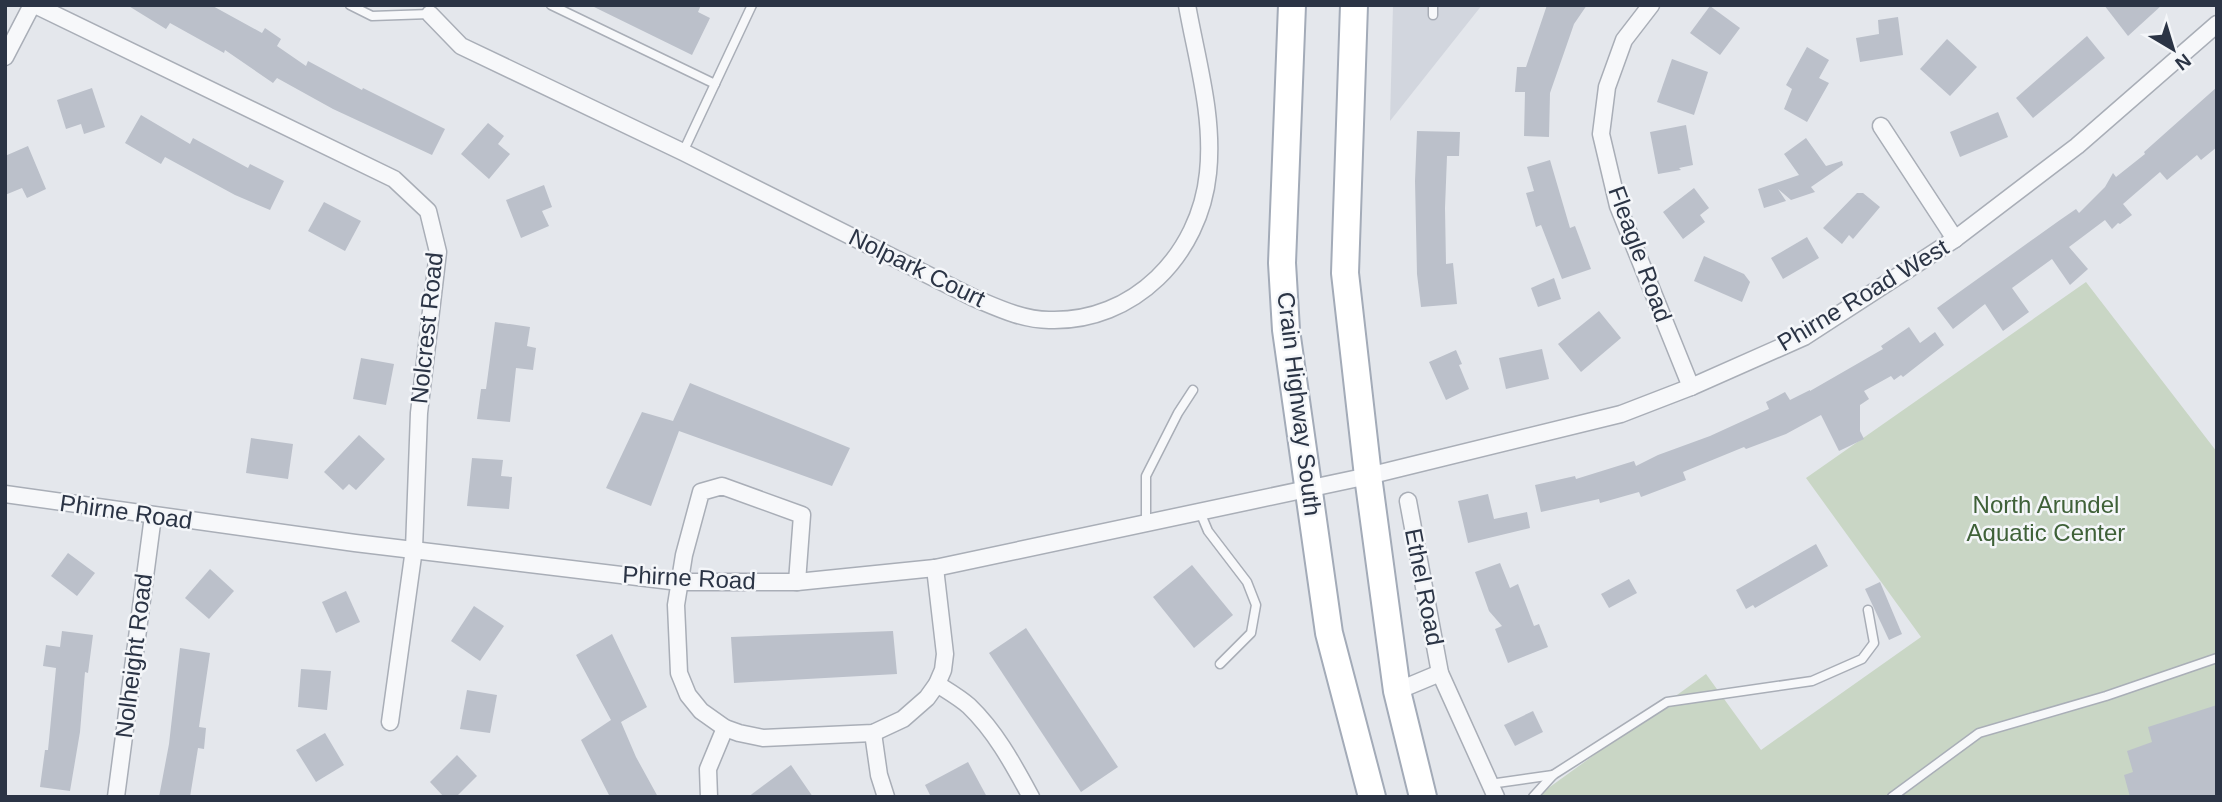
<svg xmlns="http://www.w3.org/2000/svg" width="2222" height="802" viewBox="0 0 2222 802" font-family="Arial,sans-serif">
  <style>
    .built { fill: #d2d6de }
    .park { fill: #c9d6c5 }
    .building { fill: #bbc0ca }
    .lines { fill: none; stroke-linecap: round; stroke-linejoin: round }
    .lane-casing { stroke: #a9aeb7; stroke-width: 11 }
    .street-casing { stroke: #a9aeb7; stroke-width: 19 }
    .primary-casing { stroke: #a3abb8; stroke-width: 30 }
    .lane { stroke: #f7f8fa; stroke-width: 8 }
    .street { stroke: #f7f8fa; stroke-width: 16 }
    .primary { stroke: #fff; stroke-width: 26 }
    .labels { text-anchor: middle; stroke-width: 5; stroke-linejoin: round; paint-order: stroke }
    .street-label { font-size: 24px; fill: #2b3445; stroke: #f4f6f9 }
    .park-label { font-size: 24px; fill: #3f6138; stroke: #f4f6f9 }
  </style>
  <rect width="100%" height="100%" fill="#e4e7ec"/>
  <path class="built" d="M1393,5H1482L1390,121Z"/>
  <path class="park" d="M2086,282L2217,452V797H1536L1706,674L1761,750L1921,637L1806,478Z"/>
  <g class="building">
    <path d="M127,5H211L262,33L265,28L281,39L277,46L306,66L308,61L362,90L363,88L445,129L432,155L333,109L277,78L273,83L225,50L224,53L170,23L166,29Z"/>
    <path d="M590,5H701L698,12L710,18L692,55Z"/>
    <path d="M1547,5H1587L1574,24L1550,93L1549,137L1524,136L1525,92H1515L1517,67H1526Z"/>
    <path d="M2104,5H2162L2128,36Z"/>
    <path d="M1710,6L1740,28L1720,55L1690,33Z"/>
    <path d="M1898,17L1903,55L1860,62L1856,38L1879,34L1878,20Z"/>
    <path d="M2087,36L2105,58L2033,118L2016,98Z"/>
    <path d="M1947,39L1977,67L1950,96L1920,69Z"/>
    <path d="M1807,47L1829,60L1819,78L1829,83L1807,122L1784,109L1792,89L1786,85Z"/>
    <path d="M1672,59L1708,72L1694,115L1657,102Z"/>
    <path d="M2217,87V147L2201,160L2197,155L2167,180L2160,172L2123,204L2132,215L2120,224L2118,223L2112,229L2105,220L2069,247L2088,269L2070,285L2052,259L2012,288L2029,312L2003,331L1985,304L1953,329L1937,308L2060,220L2076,209L2079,213L2105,187L2113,173L2116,177L2145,154L2144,152Z"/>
    <path d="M92,88L105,127L84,134L81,124L66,129L57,100Z"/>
    <path d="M1998,112L2008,137L1960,157L1950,132Z"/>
    <path d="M141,115L190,144L193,138L248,168L250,164L284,181L270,210L235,195L165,157L161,164L125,143Z"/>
    <path d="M488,123L504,136L498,144L510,154L489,179L461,154Z"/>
    <path d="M1686,125L1693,165L1679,168L1681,170L1658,174L1650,132Z"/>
    <path d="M1417,131L1460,132L1459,156H1447L1445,208L1446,264L1453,263L1457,304L1421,307L1417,274L1415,181Z"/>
    <path d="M1806,138L1826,166L1842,161L1843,165L1811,187L1815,192L1791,200L1778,189L1786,201L1764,208L1758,189L1799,175L1784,154Z"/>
    <path d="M28,146L46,189L27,198L22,188L5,195V156Z"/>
    <path d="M1550,160L1570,228L1575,226L1591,269L1562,279L1541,225L1536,227L1526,193L1534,191L1527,167Z"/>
    <path d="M544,185L552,207L542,211L549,226L521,238L506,200Z"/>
    <path d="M1694,188L1709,208L1700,215L1705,222L1683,239L1663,212Z"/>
    <path d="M1857,193H1863L1880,207L1853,239L1849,235L1842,244L1823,228Z"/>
    <path d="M324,202L361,221L345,251L308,231Z"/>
    <path d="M1807,237L1819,258L1783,279L1771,258Z"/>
    <path d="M1704,256L1744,274L1750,282L1742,302L1694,281Z"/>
    <path d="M1554,278L1561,299L1538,307L1531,288Z"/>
    <path d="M1599,311L1621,338L1581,372L1558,344Z"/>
    <path d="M495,322L530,327L527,346L536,348L533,370L516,368L510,422L477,419L481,389H486Z"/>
    <path d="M1909,327L1920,343L1935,332L1944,345L1903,377L1901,375L1894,380L1891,376L1864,391L1869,399L1860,405V431L1864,439L1839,451L1821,415L1786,434L1746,449L1744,447L1683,472L1686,480L1641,497L1639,492L1600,503L1599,499L1541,512L1535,485L1575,476L1576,479L1634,461L1636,466L1658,455L1710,436L1769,409L1766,402L1785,392L1790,400L1810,390V391L1883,349L1881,346Z"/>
    <path d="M1542,349L1549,379L1506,389L1499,358Z"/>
    <path d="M1456,350L1462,364L1459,365L1469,389L1446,400L1429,362Z"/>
    <path d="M361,358L394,364L386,405L353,399Z"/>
    <path d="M690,383L850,448L832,486L679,431L651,506L606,488L642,412L673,421Z"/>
    <path d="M359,435L385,459L356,490L349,484L343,490L324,472Z"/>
    <path d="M251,438L293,444L288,479L246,473Z"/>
    <path d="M472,458L503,460L501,476L512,477L509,509L467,506Z"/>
    <path d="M1488,494L1494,519L1527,512L1530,528L1468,543L1458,501Z"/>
    <path d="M1816,544L1828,566L1755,608L1753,605L1746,609L1736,590Z"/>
    <path d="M68,553L95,573L77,596L51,576Z"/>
    <path d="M1500,563L1510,588L1518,584L1534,626L1539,624L1548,647L1508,663L1495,629L1502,626L1489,611L1475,572Z"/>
    <path d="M1192,565L1233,615L1194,648L1153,597Z"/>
    <path d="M210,569L234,591L209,619L185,598Z"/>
    <path d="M1629,579L1637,593L1609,608L1601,594Z"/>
    <path d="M1880,582L1902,634L1889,640L1865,589Z"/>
    <path d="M346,591L360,622L336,633L322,602Z"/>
    <path d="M474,606L504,626L480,661L451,641Z"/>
    <path d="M1026,628L1118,767L1081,792L989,653Z"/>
    <path d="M62,631L93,635L88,673L85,672L80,732L70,791L40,787L45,750H48L56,668L43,666L46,645L60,647Z"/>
    <path d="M893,631L897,674L734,683L731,637Z"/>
    <path d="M612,634L647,707L621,722L636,757L658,797H610L581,740L611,720L576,655Z"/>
    <path d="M180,648L210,653L199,727L206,728L204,749L198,748L190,797H159L169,744Z"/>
    <path d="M301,669L331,671L327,710L298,707Z"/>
    <path d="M467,690L497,695L490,733L460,729Z"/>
    <path d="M2217,705V797H2130L2124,775L2133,772L2127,751L2152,742L2148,727Z"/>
    <path d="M1533,711L1543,732L1515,746L1504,725Z"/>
    <path d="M325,733L344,765L316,782L296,750Z"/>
    <path d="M457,755L477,776L456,797H444L430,782Z"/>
    <path d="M968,762L987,797H931L925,785Z"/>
    <path d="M791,765L813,797H748Z"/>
  </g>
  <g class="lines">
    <g class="lane-casing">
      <g id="lane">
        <path d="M350,5L372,16L430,14"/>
        <path d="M551,5L715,84"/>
        <path d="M1433,15V5"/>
        <path d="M683,152L752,5"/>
        <path d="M1200,512L1208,531L1247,582L1256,605L1251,633L1220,664"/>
        <path d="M1146,523V476L1178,413L1193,390"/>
        <path d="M1490,784L1553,775"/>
        <path d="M1533,797L1553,775L1667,702L1812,681L1862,659L1874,643L1868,610"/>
        <path d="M1892,797L1979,733L2106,696L2217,658"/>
      </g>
    </g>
    <g class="street-casing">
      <g id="street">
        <path d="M35,5L394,179L428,211L438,252L419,413L414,549L390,722"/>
        <path d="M1651,5L1624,40L1607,87L1601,134L1618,206L1691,387"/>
        <path d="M430,14L461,46L683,152L974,298C998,308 1023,320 1049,320C1134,323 1200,254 1208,173C1214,116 1197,61 1187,5"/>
        <path d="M5,57L32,5"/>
        <path d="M1881,126L1955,239"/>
        <path d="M5,494L355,543L679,582H797L935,568L1368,476L1621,414L1691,387L1804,337L1955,239L2077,146L2217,24"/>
        <path d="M1408,501L1440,673L1496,797"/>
        <path d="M797,582L802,515L722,486L701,492L684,555L676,605L679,673L688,695L701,711L725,728L739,733L763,738L873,733L903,719L927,698L937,684L943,670L945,654L935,568"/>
        <path d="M937,684C948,691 960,698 969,706C996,732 1013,764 1031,797"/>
        <path d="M1397,691L1440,673"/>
        <path d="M873,733L879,775L886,797"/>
        <path d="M116,797L153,516"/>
        <path d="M709,797L708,769L725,728"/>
      </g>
    </g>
    <g class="primary-casing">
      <g id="primary">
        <path d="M1292,5L1282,263L1286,330L1329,633L1372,797"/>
        <path d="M1354,5L1345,273L1368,476L1397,691L1423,797"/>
      </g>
    </g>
    <use href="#lane" class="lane"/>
    <use href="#street" class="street"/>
    <use href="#primary" class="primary"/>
  </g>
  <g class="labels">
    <g class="street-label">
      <text transform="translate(1640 254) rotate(70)" y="8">Fleagle Road</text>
      <text transform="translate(917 268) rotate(26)" y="8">Nolpark Court</text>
      <text transform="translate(1863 295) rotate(-31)" y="8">Phirne Road West</text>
      <text transform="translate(427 328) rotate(-84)" y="8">Nolcrest Road</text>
      <text transform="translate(1299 404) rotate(83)" y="8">Crain Highway South</text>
      <text transform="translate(126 512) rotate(8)" y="8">Phirne Road</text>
      <text transform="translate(689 578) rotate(3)" y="8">Phirne Road</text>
      <text transform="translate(1424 587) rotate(79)" y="8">Ethel Road</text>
      <text transform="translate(134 656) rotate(-83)" y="8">Nolheight Road</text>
    </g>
    <g class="park-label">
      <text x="2046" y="513">North Arundel<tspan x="2046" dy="28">Aquatic Center</tspan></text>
    </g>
  </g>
  <rect width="2222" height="802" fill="none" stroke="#2b3445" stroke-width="14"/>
  <g transform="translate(2173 49) rotate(142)" stroke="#f4f6f9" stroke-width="5" paint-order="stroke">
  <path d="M0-5L12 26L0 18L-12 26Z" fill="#2b3445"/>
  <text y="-10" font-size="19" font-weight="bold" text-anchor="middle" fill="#2b3445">N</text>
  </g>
</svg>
